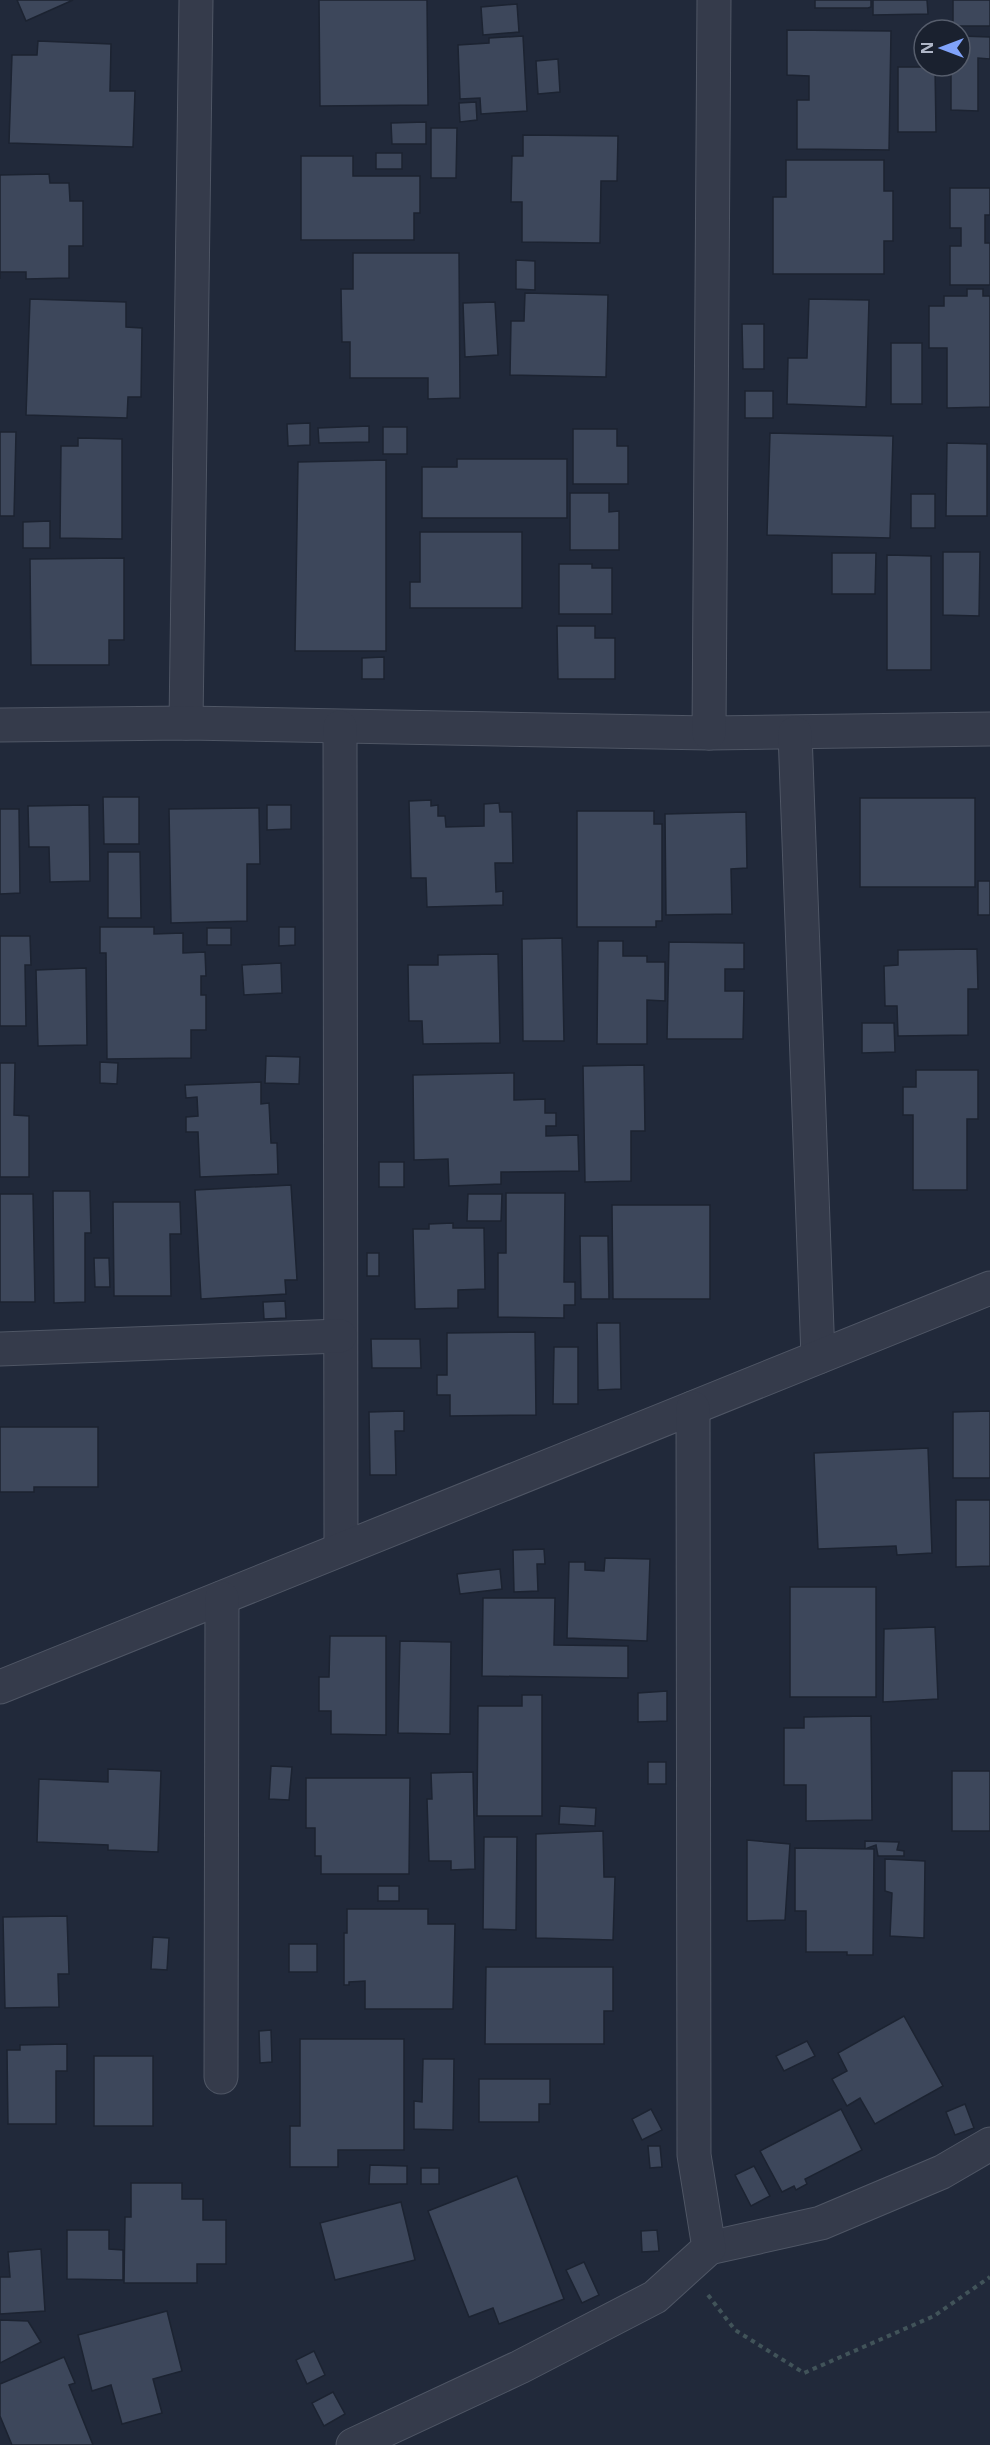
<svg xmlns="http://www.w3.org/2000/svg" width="990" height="2445" viewBox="0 0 990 2445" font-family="'Noto Sans',sans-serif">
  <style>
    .building { fill: #3d475b; stroke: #1c2331; stroke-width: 1.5 }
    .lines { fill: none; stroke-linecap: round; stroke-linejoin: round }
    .minor-casing { stroke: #4f5665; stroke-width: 35 }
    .path { stroke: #415359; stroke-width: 4; stroke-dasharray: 4.5 4.5; stroke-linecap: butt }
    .minor { stroke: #353b4b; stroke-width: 33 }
  </style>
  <rect width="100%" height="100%" fill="#21293a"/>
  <g class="building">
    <path d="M17,0H73L26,21Z"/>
    <path d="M319,0H427L428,105L320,106Z"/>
    <path d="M815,0H871V7L868,8H815Z"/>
    <path d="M873,0H927L928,14L873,15Z"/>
    <rect x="953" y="0" width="37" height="26"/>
    <path d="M517,4L519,32L483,35L481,7Z"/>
    <path d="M787,30L891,31L889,150L797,149V100H809V76L787,75Z"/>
    <path d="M523,36L527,111L481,114L480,98L460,99L458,45L489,43V38Z"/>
    <path d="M960,36L990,37V59L978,58V111L951,110V66H960Z"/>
    <path d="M38,41L111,44L110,91H135L133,147L9,143L12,55H37Z"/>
    <path d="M558,59L560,92L538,94L536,61Z"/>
    <path d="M898,67H935L936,132H898Z"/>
    <path d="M476,102L477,120L460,122L459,103Z"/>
    <path d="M426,122V144H392L391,123Z"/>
    <path d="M431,128H457L456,178H431Z"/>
    <path d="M523,135L618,136L617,181H601L600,243L522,242V202H511L512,156H523Z"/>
    <rect x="376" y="153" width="26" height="16"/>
    <path d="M301,156H353V176H420V213H414V240H301Z"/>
    <path d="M786,160H884V191H893V241H884V274H773V197H786Z"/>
    <path d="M49,174L50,183H69L70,201H83V246H69V278L26,279V272H0V279V175Z"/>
    <path d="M950,188H990V215H985V243H990V285H950V246H961V228H950Z"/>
    <path d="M353,253H459L460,398L428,399V378H350V342H342L341,289H353Z"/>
    <path d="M516,260L535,261V290L516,289Z"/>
    <path d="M967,289H983V296H990V407L947,408V348H929V306H944V296H967Z"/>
    <path d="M525,293L608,295L606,377L510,375L511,321H524Z"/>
    <path d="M30,299L126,302V327L142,328L141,397H128L127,418L26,415Z"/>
    <path d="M809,299L869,300L866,407L787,404L788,358H807Z"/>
    <path d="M495,302L498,355L465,357L463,303Z"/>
    <path d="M742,324H764V369H743Z"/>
    <rect x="891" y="343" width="31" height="61"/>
    <rect x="745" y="391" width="28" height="27"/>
    <path d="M310,423V445L288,446L287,424Z"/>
    <path d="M369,426V442L319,443L318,428Z"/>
    <rect x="383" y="427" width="24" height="27"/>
    <path d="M573,429H617V446H628V484H573Z"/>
    <path d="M0,432H16L14,516H0Z"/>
    <path d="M770,433L893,436L890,538L767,535Z"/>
    <path d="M78,438L122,439V539L60,538L61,446H78Z"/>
    <path d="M947,443L987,444V516H946Z"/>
    <path d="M457,459H567V518H422V467H457Z"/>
    <path d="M386,460V651H295L298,462Z"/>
    <path d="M570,493H609V512L619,511V550H570Z"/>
    <rect x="911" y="494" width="24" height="34"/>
    <path d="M50,521V548H23V522Z"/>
    <path d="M420,532H522V608H410V582H420Z"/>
    <path d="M943,552H980L979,616L943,615Z"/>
    <path d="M832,553H876L875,594H832Z"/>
    <path d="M887,555L931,556V670H887Z"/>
    <path d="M124,558V640H109V665H31L30,559Z"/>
    <path d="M559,564H592V568H612V614H559Z"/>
    <path d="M557,626H595V638H615V679H558Z"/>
    <path d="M384,657V679H362V658Z"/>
    <path d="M103,797H139V844H104Z"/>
    <rect x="860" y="798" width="115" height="89"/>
    <path d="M431,800V806L438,805V816H445L446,827L484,826V804L499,803L500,812H512L513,863H495L496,892L503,891V905L427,907L426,878H411L409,801Z"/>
    <path d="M89,805L90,881L50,882L49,847H29L28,806Z"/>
    <path d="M267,805H291V829L267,830Z"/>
    <path d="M259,808L260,864H247V921L171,923L169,809Z"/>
    <path d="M0,809H19L20,893L0,894Z"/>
    <path d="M577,811H654V824H662V921H656V927H577Z"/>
    <path d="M746,812L747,868L731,869L732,914L666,915L665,814Z"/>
    <path d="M108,852H140L141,918H108Z"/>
    <rect x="978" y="881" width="12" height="34"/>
    <path d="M100,927H154V934L183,933V953L205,952L206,976H201V995H206V1030H191V1058L107,1059L106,953H100Z"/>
    <path d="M279,927H295V945L279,946Z"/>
    <rect x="207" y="928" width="24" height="17"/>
    <path d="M0,936H30L31,965H25L26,1026H0Z"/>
    <path d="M562,938L564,1041H523L522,939Z"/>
    <path d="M598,941H623V956H647V962H665V1001L647,1000V1044H597Z"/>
    <path d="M669,942L744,943V969H725V991H744L743,1039H667Z"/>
    <path d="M977,949L978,989H968V1035L898,1036L897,1006H885L884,966L898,965V950Z"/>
    <path d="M498,954L500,1043L423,1044L422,1021H409L408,965H438V955Z"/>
    <path d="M281,963L282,993L244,995L242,965Z"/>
    <path d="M86,968L87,1045L38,1046L36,970Z"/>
    <path d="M862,1023H894L895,1052L862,1053Z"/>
    <path d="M266,1056L300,1057L299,1084L265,1083Z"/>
    <path d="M100,1062L118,1063L117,1084L100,1083Z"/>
    <path d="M0,1063H15L14,1115L29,1116V1177H0Z"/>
    <path d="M644,1065L645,1131H631V1181L585,1182L583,1066Z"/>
    <path d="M916,1070H978V1119H967V1190H913V1115H903V1087H916Z"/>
    <path d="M514,1073V1100L545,1099V1113H556V1126H546V1136L578,1135L579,1171L501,1172V1184L449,1186L448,1159L414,1160L413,1075Z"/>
    <path d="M261,1082V1104L269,1103L271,1143H277L278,1174L200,1177L198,1132H186V1117L198,1116L197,1097L186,1098L185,1085Z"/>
    <rect x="379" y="1162" width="25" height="25"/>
    <path d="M291,1185L297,1280H285L286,1294L201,1299L195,1190Z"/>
    <path d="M53,1191H90L91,1233H85V1302L54,1303Z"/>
    <path d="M506,1193H565L564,1282H575V1305H564V1318L498,1317V1253H506Z"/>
    <path d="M0,1194H33L35,1302H0Z"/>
    <path d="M468,1194H502L501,1221H467Z"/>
    <path d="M113,1202H180L181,1234H170L171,1296H114Z"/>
    <path d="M612,1205H710V1299H613Z"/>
    <path d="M453,1223V1228H484L485,1289L458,1290V1308L415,1309L413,1229H429V1224Z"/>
    <path d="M580,1236H608L609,1299H581Z"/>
    <rect x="367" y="1253" width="12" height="23"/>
    <path d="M94,1258H109L110,1287H95Z"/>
    <path d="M285,1301L286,1318L264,1319L263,1302Z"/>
    <path d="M597,1323H620L621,1389L598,1390Z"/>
    <path d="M535,1332L536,1415L450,1416V1395H437V1375H447V1333Z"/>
    <path d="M371,1339H420L421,1368H372Z"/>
    <path d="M554,1347H578V1404H553Z"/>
    <path d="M404,1411V1431H395L396,1475H370L369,1412Z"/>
    <path d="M990,1411V1478H953V1412Z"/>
    <path d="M0,1427H98V1487H34V1492H0Z"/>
    <path d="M928,1448L932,1553L897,1555L896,1546L818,1549L814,1453Z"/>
    <path d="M956,1500H990V1566L956,1567Z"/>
    <path d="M544,1549L545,1564H537L538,1591L514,1592L513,1550Z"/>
    <path d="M605,1558L650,1559L647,1641L567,1638L569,1562H585V1570L604,1571Z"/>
    <path d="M500,1569L502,1589L460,1594L457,1574Z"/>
    <rect x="790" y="1587" width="86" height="110"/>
    <path d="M483,1598H555L554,1645L628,1646V1678L482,1676Z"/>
    <path d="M935,1627L938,1699L883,1702L884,1629Z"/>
    <path d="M330,1636H386V1735L331,1734V1711H319V1677H329Z"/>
    <path d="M400,1641L451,1642L450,1734L398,1733Z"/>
    <path d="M667,1691V1721L638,1722V1693Z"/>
    <path d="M522,1695H542V1816H477L478,1706H522Z"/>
    <path d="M871,1716L872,1820L806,1821V1785H784V1728H804V1717Z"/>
    <rect x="648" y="1762" width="18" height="22"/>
    <path d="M271,1766L292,1767L289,1800L269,1799Z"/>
    <path d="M108,1769L161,1771L158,1852L108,1850V1845L37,1842L39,1779L108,1782Z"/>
    <rect x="952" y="1771" width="38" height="60"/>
    <path d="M473,1772L475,1869L451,1870V1861H429L427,1799H432L431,1773Z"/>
    <path d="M306,1778H410L409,1874H321V1856H315V1828H306Z"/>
    <path d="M560,1806L596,1808L595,1826L559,1824Z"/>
    <path d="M603,1831L604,1877H615L613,1940L536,1938V1834Z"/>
    <path d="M484,1837H517L516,1930L483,1929Z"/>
    <path d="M747,1840L790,1844L785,1920L747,1921Z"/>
    <path d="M865,1841L899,1842L897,1850L904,1851V1856H878L876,1845L865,1849Z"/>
    <path d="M795,1848L874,1849L873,1955H847V1952H806V1911H795Z"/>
    <path d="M885,1859L925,1861L924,1938L890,1936L892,1893L885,1891Z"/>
    <rect x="378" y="1886" width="21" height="15"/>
    <path d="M347,1909H428V1924H455L453,2009H365V1981L349,1982V1985H344V1933H347Z"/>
    <path d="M67,1916L69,1974H58L59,2007L5,2008L3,1917Z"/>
    <path d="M153,1937L169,1938L167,1970L151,1969Z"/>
    <rect x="289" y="1944" width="28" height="28"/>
    <path d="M486,1967H613V2011H604V2044H485Z"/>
    <path d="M904,2016L943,2086L875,2124L860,2098L847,2106L832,2079L847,2071L838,2053Z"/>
    <path d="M271,2030L272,2062L260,2063L259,2031Z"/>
    <path d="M300,2039H404V2150H338V2167H290V2126H300Z"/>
    <path d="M807,2041L815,2056L784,2071L776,2056Z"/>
    <path d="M67,2044V2071H56V2124H8L7,2050H20V2045Z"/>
    <rect x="94" y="2056" width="59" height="70"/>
    <path d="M423,2059H454L453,2130L414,2129V2101L422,2102Z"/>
    <path d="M479,2079H550V2104H539V2122H479Z"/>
    <path d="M965,2104L974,2128L955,2135L946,2112Z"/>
    <path d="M651,2109L662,2130L642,2140L632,2119Z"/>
    <path d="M841,2109L862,2150L805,2179L807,2184L796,2190L794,2186L782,2192L760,2151Z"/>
    <path d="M648,2146H660L662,2167L650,2168Z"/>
    <path d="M370,2165L407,2166V2184H369Z"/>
    <path d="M754,2166L770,2196L751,2206L735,2175Z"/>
    <rect x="421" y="2168" width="18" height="16"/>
    <path d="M517,2176L564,2299L499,2324L493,2308L469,2317L428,2211Z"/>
    <path d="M131,2183H182V2199H203V2220H226V2264H197V2283H124L125,2217H131Z"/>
    <path d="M401,2202L415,2260L335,2280L320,2223Z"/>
    <path d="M67,2230H109V2249L123,2250V2280L67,2279Z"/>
    <path d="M657,2230L659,2251L642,2252L641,2231Z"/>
    <path d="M41,2249L45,2311L0,2314V2277H10L8,2252Z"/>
    <path d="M584,2262L599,2295L582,2303L566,2270Z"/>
    <path d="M167,2311L182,2371L153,2379L162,2413L122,2424L111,2385L92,2391L78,2335Z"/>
    <path d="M0,2320L28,2321L41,2342L0,2363Z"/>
    <path d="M314,2351L325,2375L307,2384L296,2360Z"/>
    <path d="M64,2357L75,2383L69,2385L93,2445H12L0,2416V2384Z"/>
    <path d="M333,2392L345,2414L324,2426L312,2403Z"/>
  </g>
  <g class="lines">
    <g class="minor-casing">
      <g id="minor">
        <path d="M186,723L196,0"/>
        <path d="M0,725L186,723L709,733L990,729"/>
        <path d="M340,727L341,1549"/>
        <path d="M709,733L714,0"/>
        <path d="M795,733L818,1357"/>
        <path d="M0,1349L340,1336"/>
        <path d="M0,1687L990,1288"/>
        <path d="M221,2077L222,1598"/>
        <path d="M709,2248L821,2223L942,2172L990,2144"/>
        <path d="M353,2445L520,2367L655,2297L709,2248L694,2155L693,1408"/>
      </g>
    </g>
    <path class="path" d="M708,2295L735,2330L804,2373L934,2316L990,2277"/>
    <use href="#minor" class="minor"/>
  </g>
  <g transform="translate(942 48) rotate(270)"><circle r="28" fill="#1a212f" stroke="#565d6c" stroke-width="1.5"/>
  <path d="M0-4.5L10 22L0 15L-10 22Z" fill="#80a3fb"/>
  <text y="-9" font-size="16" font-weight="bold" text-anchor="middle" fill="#afb6c7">N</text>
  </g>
</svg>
